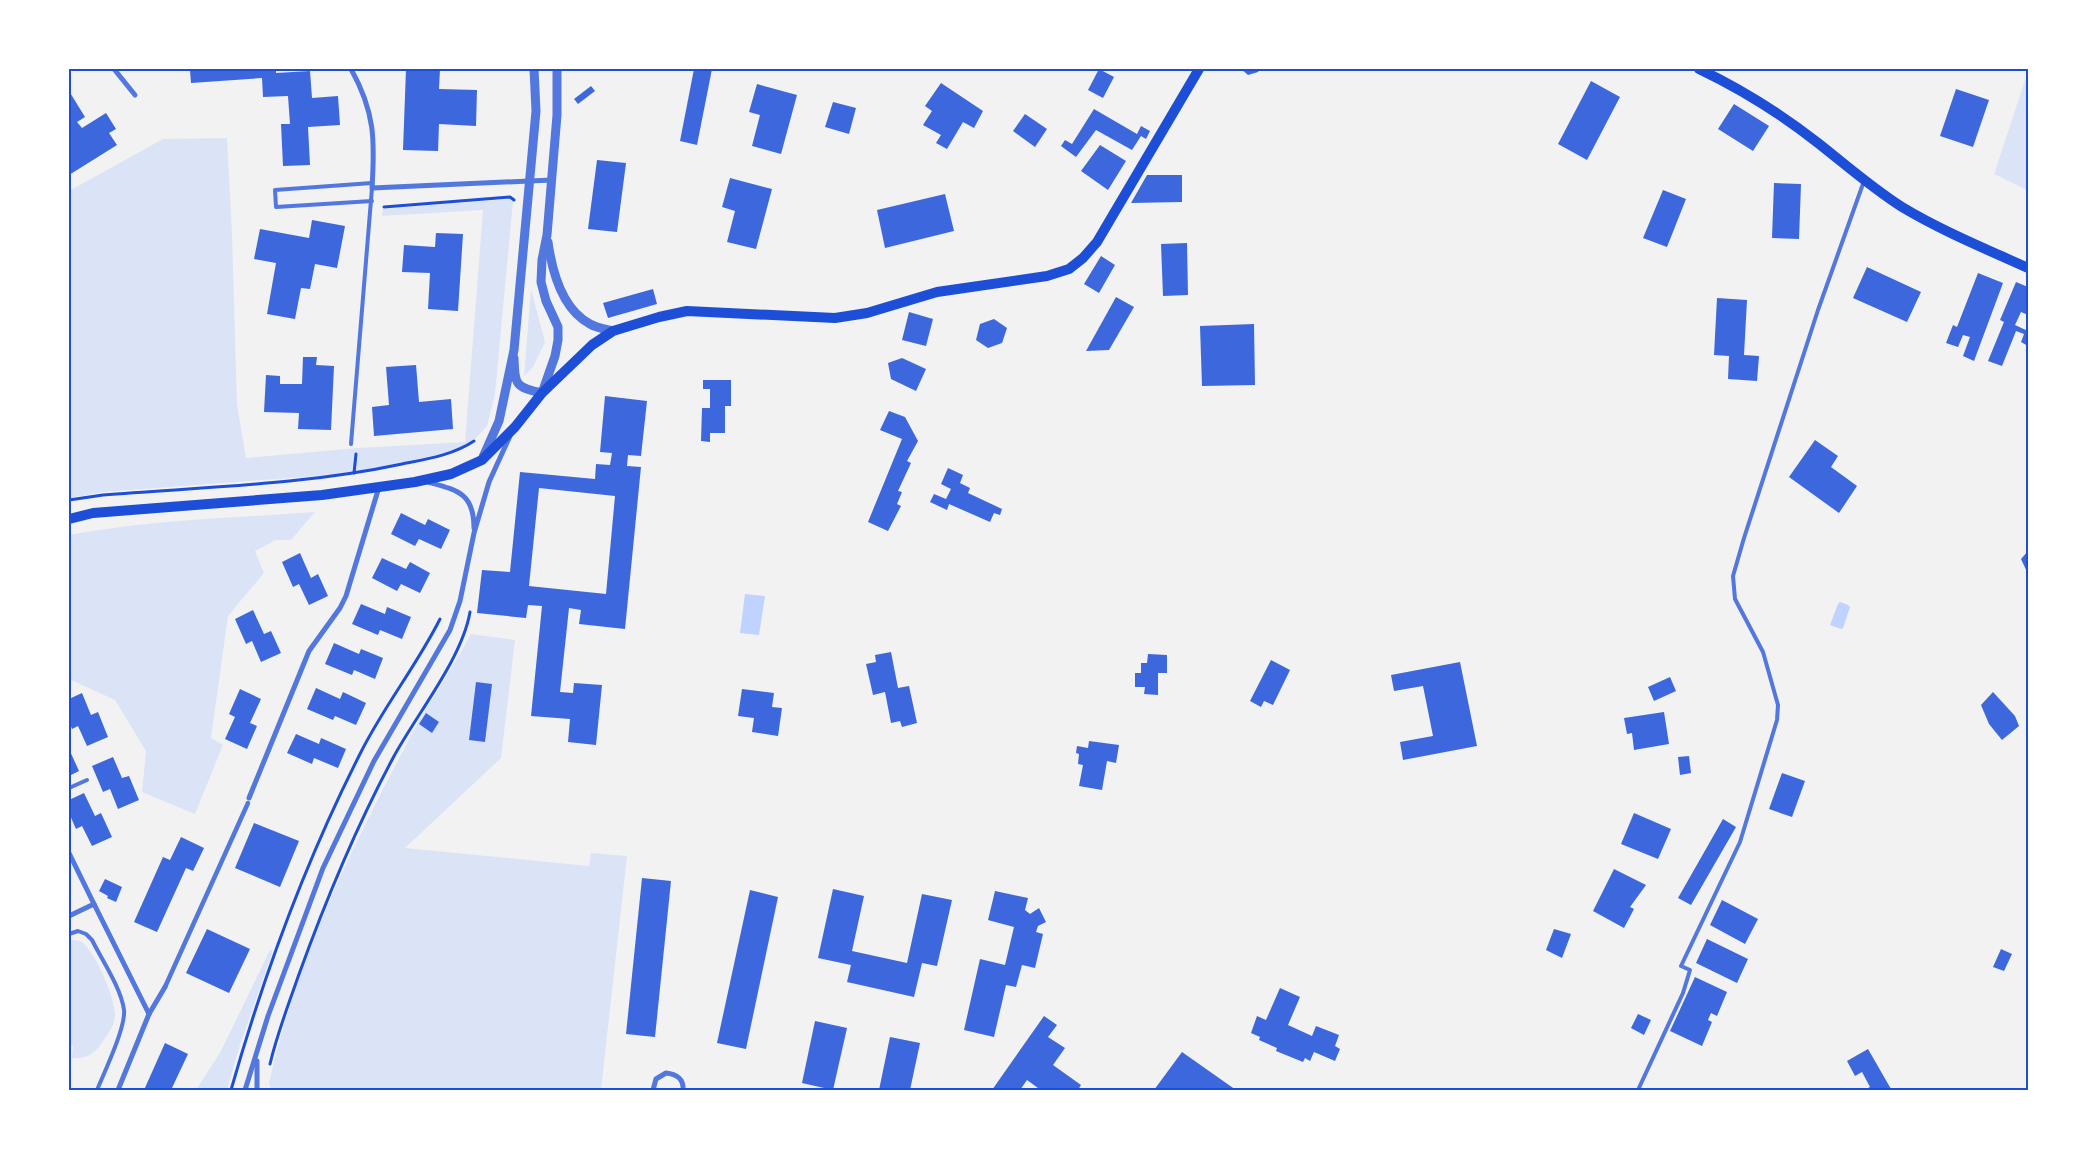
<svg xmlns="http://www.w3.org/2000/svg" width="2097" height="1159" viewBox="0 0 2097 1159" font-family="Rubik,sans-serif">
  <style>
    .green { fill: #dbe4f7 }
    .water { fill: #bfd3fe }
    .building { fill: #3d67dc; fill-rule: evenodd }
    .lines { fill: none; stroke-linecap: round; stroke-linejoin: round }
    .path { stroke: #1d4ed8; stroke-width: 3 }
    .service { stroke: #5277de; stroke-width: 4 }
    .pedestrian { stroke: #5277de; stroke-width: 4.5 }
    .minor { stroke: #5277de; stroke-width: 5 }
    .tertiary { stroke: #5277de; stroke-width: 9 }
    .secondary { stroke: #1d4ed8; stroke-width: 10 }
    .neatline { fill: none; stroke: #1d4ed8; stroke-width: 2 }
  </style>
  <rect width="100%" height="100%" fill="#f2f2f2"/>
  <g class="green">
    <path d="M2028,71V187L2027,190L1994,174Z"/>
    <path d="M227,138L232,234L237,404L246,458L358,448L465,442L483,210L382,216L383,209L509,199L513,201L495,394L487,426L475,439L451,452L371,469L316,476L104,492L69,498V191L163,139Z"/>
    <path d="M531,289L545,342L533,367L524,376Z"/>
    <path d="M315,512L291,540H276L255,551L264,573L228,616L211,738L223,745L195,814L142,792L146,751L115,700L69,679V535C149,520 233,518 315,512Z"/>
    <path d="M471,634L515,640L501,758L405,848L589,866L591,853L627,856L601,1090H271L269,1083C295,966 348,854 404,749C424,709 450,673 471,634Z"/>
    <path d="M72,940C76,940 80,940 83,943C96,954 116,999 115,1017C114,1027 107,1035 101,1044C93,1055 86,1059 72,1058L73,1046L69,1044V941Z"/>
    <path d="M270,950L273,951L240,1045L227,1090H196L221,1051Z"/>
  </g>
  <g class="water">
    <path d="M745,594L765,596L759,635L740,633Z"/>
    <path d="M1840,602L1848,605L1850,607L1843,628L1841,629L1830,625L1838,604Z"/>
  </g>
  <g class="building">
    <path d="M179,69H276V73L310,71L312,98L338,96L340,125L308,127L310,165L283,166L281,124H290L288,96L263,97L262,78L191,83L190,70L179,71Z"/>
    <path d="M406,69H440L439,89L477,90L476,126L439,124L438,151L403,150Z"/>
    <path d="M694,69H712L697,145L680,141Z"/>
    <path d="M1099,69L1114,77L1103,98L1088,90Z"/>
    <path d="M1241,69H1260L1258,72L1248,75Z"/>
    <path d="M1591,81L1620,97L1587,160L1558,144Z"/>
    <path d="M941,83L983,111L974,128L963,122L947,149L936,143L941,135L923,125L932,111L925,106Z"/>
    <path d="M757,84L797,95L781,154L752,146L760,115L749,112Z"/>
    <path d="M591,86L595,91L578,104L574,99Z"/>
    <path d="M1956,89L1989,100L1973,147L1940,136Z"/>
    <path d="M69,91L85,117L77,122L82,128L106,113L116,129L109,133L117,145L69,175Z"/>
    <path d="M833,102L856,108L849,134L825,127Z"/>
    <path d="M1734,104L1769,126L1753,151L1718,129Z"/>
    <path d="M1094,109L1137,134L1141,126L1150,131L1146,139L1141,136L1132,150L1096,130L1076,157L1061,146L1065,140L1072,144Z"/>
    <path d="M1025,114L1047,129L1035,147L1013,131Z"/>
    <path d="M1100,145L1126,161L1108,190L1081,171Z"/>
    <path d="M597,160L626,163L617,232L588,229Z"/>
    <path d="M1147,175H1182V202L1131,203Z"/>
    <path d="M730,178L772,189L756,249L727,242L735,211L722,207Z"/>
    <path d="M1774,183L1801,184L1799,239L1772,238Z"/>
    <path d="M1663,190L1686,199L1667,247L1643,238Z"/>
    <path d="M945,194L954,231L885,248L877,210Z"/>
    <path d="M312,220L345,226L337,268L315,264L310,289L301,288L295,319L267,314L276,263L254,259L260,229L309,238Z"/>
    <path d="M436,233L463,234L458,311L428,309L430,273L402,272L404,245L435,247Z"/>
    <path d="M1187,243L1188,295L1163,296L1161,244Z"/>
    <path d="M1101,256L1115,265L1099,293L1084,284Z"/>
    <path d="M1867,267L1921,292L1907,322L1853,298Z"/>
    <path d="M1978,273L2003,283L1974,361L1963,356L1970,337L1963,335L1958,347L1946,343L1953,325L1957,327Z"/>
    <path d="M2016,282L2028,287V315L2021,312L2015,325L2028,331V346L2021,342L2024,334L2016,331L2002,366L1988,361L2004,322L2000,320Z"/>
    <path d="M653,289L657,304L608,318L603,303Z"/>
    <path d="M1116,297L1134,307L1109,350L1086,351Z"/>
    <path d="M1717,298L1747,300L1744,355L1759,356L1757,381L1728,379L1729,356L1714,355Z"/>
    <path d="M909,312L933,319L926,346L902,340Z"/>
    <path d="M994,319L1007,328L1002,343L988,348L976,340L980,324Z"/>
    <path d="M1254,324L1255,385L1202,386L1200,326Z"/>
    <path d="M303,357H317L316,365L334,366L331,430L298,429L299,413L264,412L266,375L280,376V384H302Z"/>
    <path d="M902,358L926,369L916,391L891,379L888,363Z"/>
    <path d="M416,365L419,402L451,399L453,429L374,436L372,407L389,405L386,367Z"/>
    <path d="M703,380H731V406H725V433H710V442L701,441L702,408H710V389H703Z"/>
    <path d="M605,396L647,401L641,456L628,455L627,466L641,467L625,629L579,624L581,610L569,608L560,692L573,693L574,683L602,685L596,745L568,742L570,719L531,716L542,606L528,605L526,618L477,613L482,570L510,572L520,472L595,479L596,464L610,465L612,453L600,452ZM539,488L615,496L606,594L529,586Z"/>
    <path d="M889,411L905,417L918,441L907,461L911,463L898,491L902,492L897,504L901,506L888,531L868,522L902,439L880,430Z"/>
    <path d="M1815,440L1838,456L1831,467L1857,486L1839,513L1789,477Z"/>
    <path d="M948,468L963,475L960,483L970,488L968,493L1002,509L1000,515L994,513L990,522L949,504L947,510L930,502L934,494L946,499L951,489L941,484Z"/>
    <path d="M401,513L425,525L428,519L450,530L441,549L419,539L415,546L391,534Z"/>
    <path d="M2028,551V574L2021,559Z"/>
    <path d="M300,553L311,578L318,574L328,596L309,605L299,584L293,587L282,562Z"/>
    <path d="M382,558L406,569L410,562L430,573L420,593L401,584L397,591L372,578Z"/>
    <path d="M361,604L385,614L387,607L411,617L402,639L380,630L378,635L352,624Z"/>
    <path d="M253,610L264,634L271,631L281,653L261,662L252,641L246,644L235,619Z"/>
    <path d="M334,643L359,654L361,649L383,658L375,679L354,670L352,675L325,664Z"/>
    <path d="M891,652L898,688L909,686L917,723L902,727L900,721L891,723L885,692L873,695L866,664L876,662L875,655Z"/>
    <path d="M1148,654L1167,655V673H1158V695L1144,694L1145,687H1135V673H1141V663H1147Z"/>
    <path d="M1271,660L1290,670L1273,705L1264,701L1261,707L1250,701Z"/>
    <path d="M1460,662L1477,746L1403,760L1400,742L1433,736L1423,686L1394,691L1391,675Z"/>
    <path d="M1670,677L1676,691L1654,701L1648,687Z"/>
    <path d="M476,682L492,684L485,742L469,740Z"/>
    <path d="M316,688L340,699L343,692L366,703L356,725L335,716L333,720L307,709Z"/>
    <path d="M240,689L261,699L250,723L257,726L247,749L225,739L235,717L229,714Z"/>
    <path d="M742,689L774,693L772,707L782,708L778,736L752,732L754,718L738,716Z"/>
    <path d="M1993,692L2015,716L2019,726L2002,740L1989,724L1981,705Z"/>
    <path d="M82,693L91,715L98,712L108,737L87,746L78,726L72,729L69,722V699Z"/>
    <path d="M1664,712L1669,744L1634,750L1632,733L1627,734L1624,718Z"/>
    <path d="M426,713L439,722L432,733L419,724Z"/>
    <path d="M296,734L319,744L321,738L346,749L338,768L314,758L312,764L287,753Z"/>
    <path d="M1089,741L1119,745L1116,763L1107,761L1102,790L1079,786L1083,765L1078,764L1079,754L1076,753L1077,746L1088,748Z"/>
    <path d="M69,749L79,771L69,776Z"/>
    <path d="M1689,756L1691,773L1680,775L1678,757Z"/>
    <path d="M113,757L122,778L129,776L139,800L118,809L110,789L103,792L92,766Z"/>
    <path d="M1782,773L1805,781L1792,817L1769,809Z"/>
    <path d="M84,793L95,816L101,813L112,837L92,846L82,826L76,829L69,813V800Z"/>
    <path d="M1634,813L1671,829L1658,859L1621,844Z"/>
    <path d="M1723,819L1736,827L1691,905L1678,898Z"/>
    <path d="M254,823L299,841L280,887L235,868Z"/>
    <path d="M181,837L204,848L193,871L186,868L157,932L134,922L163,857L170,860Z"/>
    <path d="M1614,869L1646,885L1630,907L1634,909L1624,928L1593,911Z"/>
    <path d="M642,878L671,881L655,1037L626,1034Z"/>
    <path d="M105,879L122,887L116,902L107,898L108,896L99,891Z"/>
    <path d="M833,889L864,896L852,951L907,963L922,894L952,900L937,966L922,963L914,997L847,982L851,965L818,958Z"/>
    <path d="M750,890L778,897L746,1049L717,1043Z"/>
    <path d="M995,891L1028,898L1025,910L1030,914L1039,908L1046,922L1038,926L1036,932L1043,934L1035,968L1022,965L1016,987L1006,985L994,1037L964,1030L980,959L1005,965L1014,927L988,920Z"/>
    <path d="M1722,900L1758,919L1745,944L1710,925Z"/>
    <path d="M207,929L250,949L229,993L186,973Z"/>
    <path d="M1554,929L1571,934L1562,958L1546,950Z"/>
    <path d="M1707,939L1748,959L1737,983L1696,963Z"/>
    <path d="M2001,949L2012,954L2004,971L1993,967Z"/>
    <path d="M1695,977L1727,992L1717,1016L1711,1013L1708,1020L1712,1022L1702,1046L1670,1031Z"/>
    <path d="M1280,988L1300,997L1288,1025L1312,1036L1316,1026L1339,1035L1335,1046L1340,1049L1335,1061L1314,1052L1310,1061L1305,1058L1303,1062L1276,1051L1277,1048L1259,1040L1260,1037L1251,1033L1257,1016L1266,1020Z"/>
    <path d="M1638,1014L1651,1020L1644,1035L1631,1028Z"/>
    <path d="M1044,1016L1057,1025L1048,1037L1065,1048L1053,1065L1081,1085L1078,1090H1036L1038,1088L1027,1080L1020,1090H992Z"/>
    <path d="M815,1021L847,1028L833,1090L802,1083Z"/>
    <path d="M890,1037L920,1043L910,1090H879Z"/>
    <path d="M165,1043L188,1054L171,1090H144Z"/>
    <path d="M1868,1049L1891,1089L1888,1090H1864L1870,1087L1862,1072L1855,1076L1847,1061Z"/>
    <path d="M1182,1052L1236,1090H1154Z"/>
  </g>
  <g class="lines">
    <g class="path">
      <path d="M384,207L510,197L514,200"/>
      <path d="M354,473L356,454"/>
      <path d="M69,500L103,495C203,487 304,485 402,464C427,459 453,455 474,441"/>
      <path d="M270,1064C277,1034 288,1006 298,977C325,902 355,829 393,758C416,715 462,659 470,612"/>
      <path d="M231,1090C264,974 306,860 361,752C384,706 417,665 440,619"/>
    </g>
    <g class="service">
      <path d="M372,201L276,207L275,190L372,183"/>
      <path d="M351,444L372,188"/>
      <path d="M69,788L87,780"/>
      <path d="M69,934L78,931L86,934L92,940C102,960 121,988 124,1010C126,1027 104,1073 97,1090"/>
      <path d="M1638,1090L1683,993L1690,970L1681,966L1740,842L1777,720L1778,705L1763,652L1735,599L1733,576L1744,538L1818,310L1864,181"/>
    </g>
    <path class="pedestrian" d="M165,987L248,803"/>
    <g class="minor">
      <path d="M114,69L135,95"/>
      <path d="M351,69C375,112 375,140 372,188L552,180"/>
      <path d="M428,482C457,490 474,493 474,528"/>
      <path d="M249,798L309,651L340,608L346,596L379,487"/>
      <path d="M69,853L94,904L69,916"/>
      <path d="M94,904L149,1014"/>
      <path d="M257,1061V1090"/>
      <path d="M118,1090L149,1014L165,987"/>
      <path d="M245,1090L268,1016L323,868L374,761L450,630L460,601L474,533L489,482L510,436"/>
      <path d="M653,1090L656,1079L666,1073C676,1074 684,1079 683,1090"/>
    </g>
    <g class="tertiary">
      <path d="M548,242C552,271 562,309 590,324C597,328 605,329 613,331"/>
      <path d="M514,358C515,385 515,387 542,393L555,356L558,340V327L546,301L541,282L542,260L547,235L557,115V69"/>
      <path d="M483,457L499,421L514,350L536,111L534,69"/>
    </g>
    <g class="secondary">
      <path d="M1699,69C1741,89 1781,114 1818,143C1846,165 1872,188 1902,207C1942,231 1986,249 2028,268"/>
      <path d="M69,519L93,513L322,495L415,482L451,474L482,460L515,427L542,393L592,345L613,331L659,317L687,311L835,318L867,313L937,292L1047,276L1069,269L1083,258L1097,242L1199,69"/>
    </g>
  </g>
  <rect width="2097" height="1159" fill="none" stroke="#ffffff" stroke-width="140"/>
  <rect x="70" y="70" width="1957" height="1019" class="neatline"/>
</svg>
